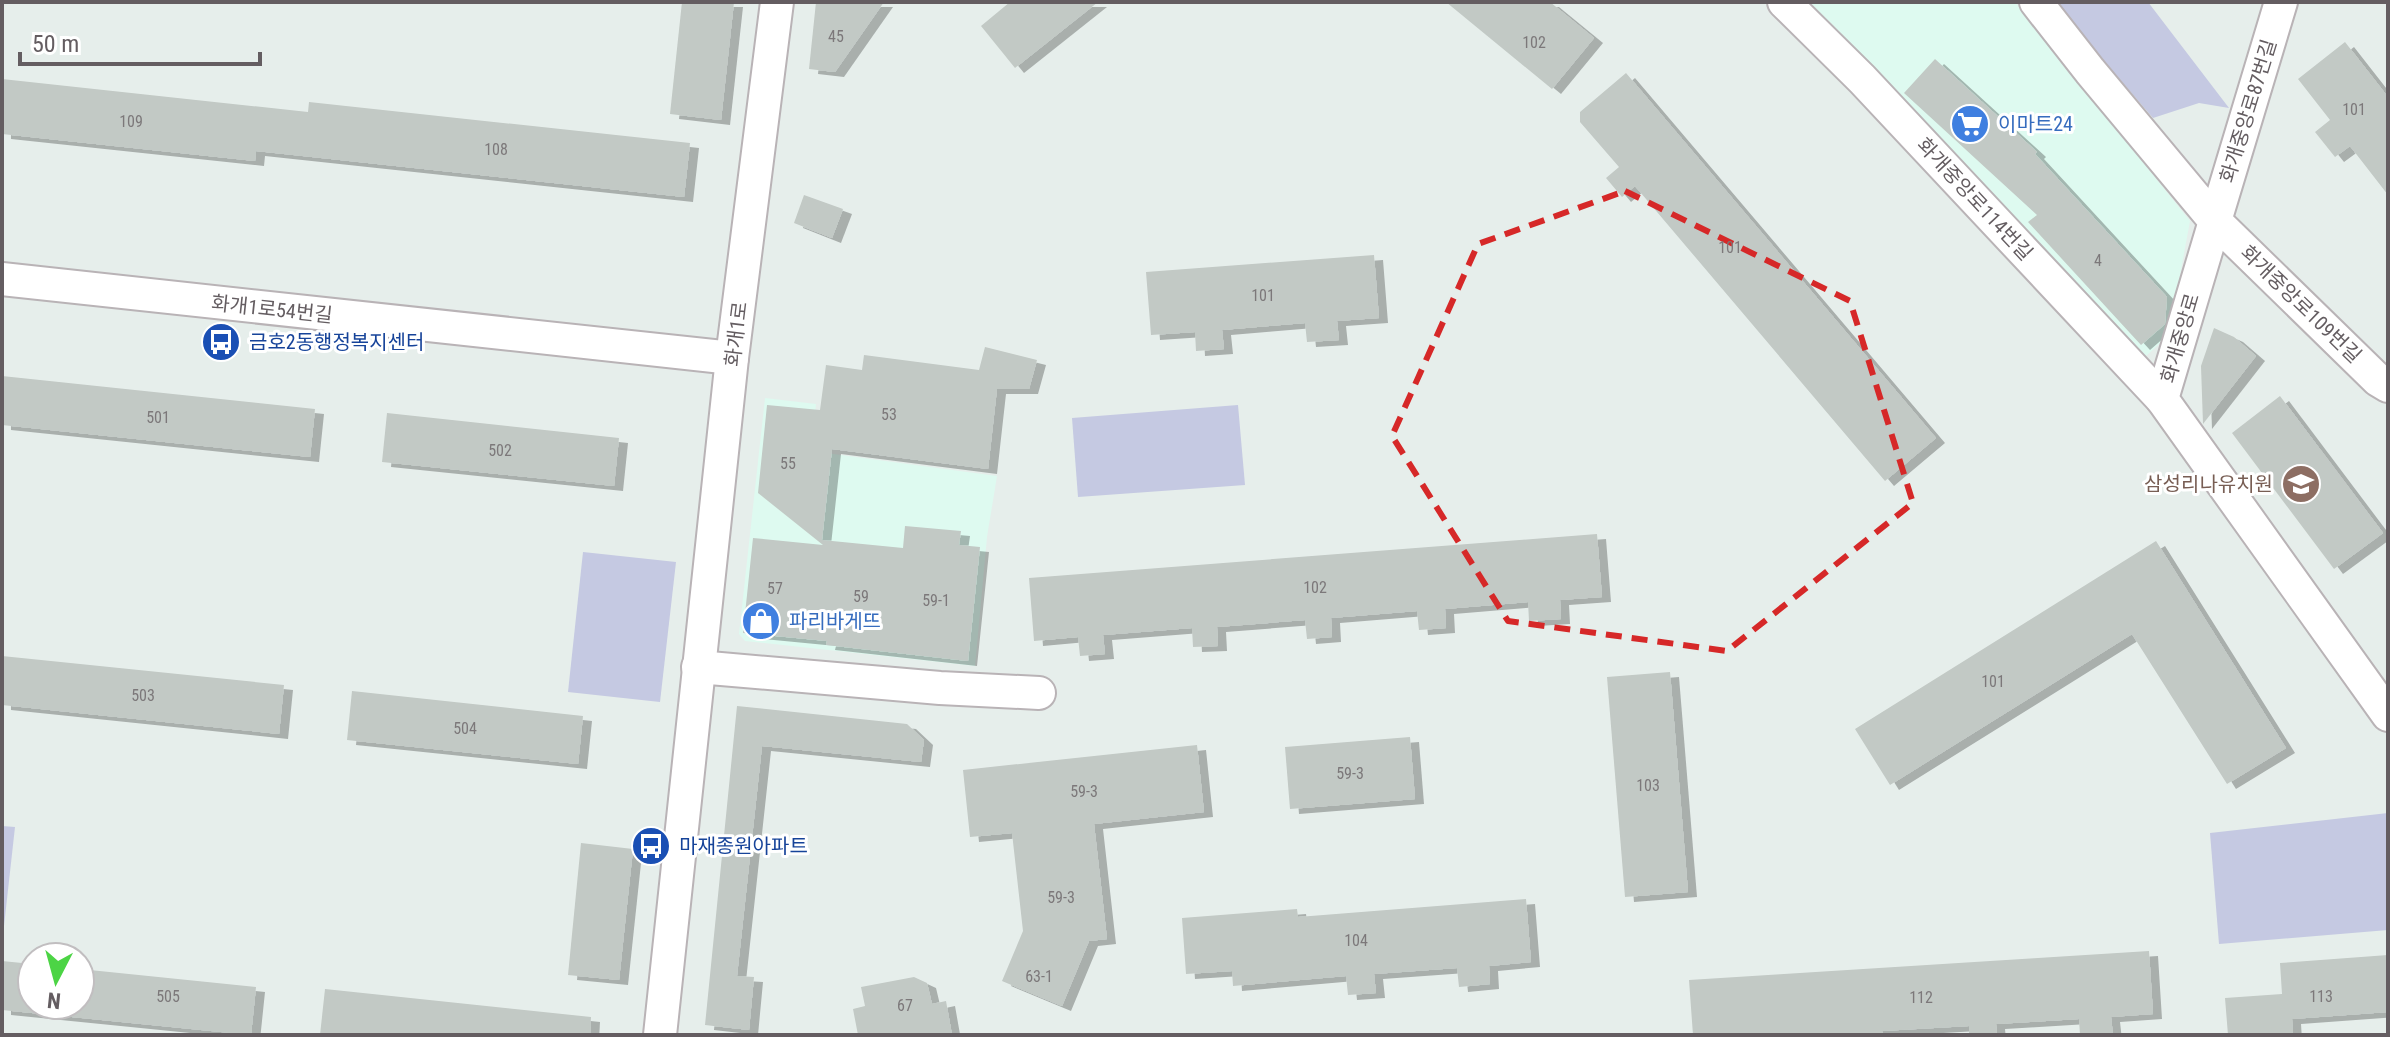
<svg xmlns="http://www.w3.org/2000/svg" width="2390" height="1037" viewBox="0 0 2390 1037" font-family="'Roboto Condensed','Noto Sans KR',sans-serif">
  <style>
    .commercial { fill: #defaf0 }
    .green { fill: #c5c9e2 }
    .building { fill: #c2c9c5; filter: url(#shadow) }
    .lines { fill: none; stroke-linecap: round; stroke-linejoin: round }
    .minor-casing { stroke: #b9b3b6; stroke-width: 36 }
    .minor { stroke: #fff; stroke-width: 32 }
    .marked { fill: none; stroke: #d62828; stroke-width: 6; stroke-dasharray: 16 10; stroke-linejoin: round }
    .labels { text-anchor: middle; stroke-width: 6; stroke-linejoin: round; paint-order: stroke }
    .number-label { font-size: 16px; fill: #7c787a }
    .street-label { font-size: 20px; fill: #645d61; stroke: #fff }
    .shop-label { font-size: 20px; fill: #366cbe; stroke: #fff; text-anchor: start }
    .transit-label { font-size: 20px; fill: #164399; stroke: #fff; text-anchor: start }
    .education-label { font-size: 20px; fill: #785e54; stroke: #fff; text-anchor: end }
  </style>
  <defs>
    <filter id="shadow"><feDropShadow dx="9" dy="5" stdDeviation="0" flood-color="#0004"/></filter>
  </defs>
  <rect width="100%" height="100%" fill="#e6eeeb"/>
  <g class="commercial">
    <path d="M1805,2H2015L2190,221L2169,335L2145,357L1831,23Z"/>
    <path d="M765,398L816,404L811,451L997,476L987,537L975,666L745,641L739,634Z"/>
  </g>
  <g class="green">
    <path d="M2053,2H2148L2229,108L2199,103L2153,118Z"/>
    <path d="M1238,405L1245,485L1078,497L1072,418Z"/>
    <path d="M583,552L676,562L660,702L568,692Z"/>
    <path d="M2388,813V930L2219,944L2210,833Z"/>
    <path d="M2,826L15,827L2,944Z"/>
  </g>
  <g class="building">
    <path d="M682,2H734L721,120L670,114Z"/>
    <path d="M816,2H884L835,72L809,69Z"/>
    <path d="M1010,2H1098L1015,68L981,26Z"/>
    <path d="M1446,2H1550L1594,38L1552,89Z"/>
    <path d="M2345,42L2388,97V195L2350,146L2335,157L2315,132L2330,120L2298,79Z"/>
    <path d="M1935,59L2037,152L2035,154L2167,297L2165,324L2141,345L2028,222L2037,215L1904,93Z"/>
    <path d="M1626,73L1936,438L1885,481L1635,186L1622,197L1606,178L1619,167L1580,122V112Z"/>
    <path d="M2,79L308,112L309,102L690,143L684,197L256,151L255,161L2,134Z"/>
    <path d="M804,195L843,209L832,238L794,223Z"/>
    <path d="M1374,255L1379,318L1337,321L1339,340L1307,342L1305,323L1222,330L1224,349L1196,351L1195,332L1151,335L1146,272Z"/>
    <path d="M2214,328L2234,337L2256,356L2203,424L2201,366Z"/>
    <path d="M985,347L1037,360L1029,389H997L988,469L832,449L822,540L903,548L905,526L961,531L959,545L980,547L968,661L826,645L827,641L743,633L753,538L823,545L758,493L767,405L820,410L826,365L862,370L864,355L979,370Z"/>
    <path d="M2,376L315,409L310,457L2,425Z"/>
    <path d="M2280,396L2383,533L2334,569L2232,433Z"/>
    <path d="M387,413L619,438L614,486L382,462Z"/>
    <path d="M1597,534L1602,597L1560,600L1561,619L1529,621L1528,602L1445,609L1446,628L1419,630L1417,611L1331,618L1332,637L1307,639L1305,620L1217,627L1218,646L1193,647L1192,628L1103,635L1105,654L1080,656L1078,637L1034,641L1029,578Z"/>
    <path d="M2156,541L2286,748L2227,784L2132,634L1890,785L1855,729Z"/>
    <path d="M2,656L284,685L279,734L2,705Z"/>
    <path d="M1670,672L1688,892L1625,897L1607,677Z"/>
    <path d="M352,691L583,716L578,764L347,740Z"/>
    <path d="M737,706L907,724L924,740L921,762L762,746L737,976L754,977L749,1030L705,1025Z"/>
    <path d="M1410,737L1415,799L1290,809L1285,747Z"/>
    <path d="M1197,745L1204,812L1094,824L1107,939L1089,941L1062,1006L1002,981L1023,931L1012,833L970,837L963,770Z"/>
    <path d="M581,843L633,849L619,980L568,975Z"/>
    <path d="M1526,899L1531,962L1489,966L1490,984L1459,987L1457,968L1374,974L1376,993L1348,995L1346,976L1233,986L1232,971L1186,974L1182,918L1297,909L1298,917Z"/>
    <path d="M2149,951L2153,1014L2111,1017L2113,1035H2080L2079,1019L1996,1024L1997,1035H1969V1026L1882,1031L1883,1035H1693L1689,980Z"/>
    <path d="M2388,955V1012L2292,1019L2293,1035H2228L2225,998L2282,994L2280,963Z"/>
    <path d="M2,961L32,964V1005H80V969L256,987L251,1035L2,1010Z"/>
    <path d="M914,977L927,983L932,1004L946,1001L952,1035H858L853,1009L865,1006L861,987Z"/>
    <path d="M325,989L591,1017L590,1035H320Z"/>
  </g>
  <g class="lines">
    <g class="minor-casing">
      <g id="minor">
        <path d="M1784,2L1862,79L2162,399"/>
        <path d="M2036,2L2090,71L2215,221L2162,399L2388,715"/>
        <path d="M2281,2L2215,221L2378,380L2388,386"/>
        <path d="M2,279L732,358"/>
        <path d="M698,667L940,688L1039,693"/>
        <path d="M660,1035L732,358L777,2"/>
      </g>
    </g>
    <use href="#minor" class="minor"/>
  </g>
  <path class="marked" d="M1625,191L1850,301L1913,503L1727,651L1508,621L1392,436L1478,244Z"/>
  <defs>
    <g id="supermarket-disc" transform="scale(2)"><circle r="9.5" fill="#3f7fe0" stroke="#fff"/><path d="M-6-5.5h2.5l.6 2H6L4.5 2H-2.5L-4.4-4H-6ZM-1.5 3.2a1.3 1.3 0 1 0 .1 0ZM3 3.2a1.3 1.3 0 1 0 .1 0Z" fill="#fff"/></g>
    <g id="bus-disc" transform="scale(2)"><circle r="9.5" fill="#1a4fb4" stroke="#fff"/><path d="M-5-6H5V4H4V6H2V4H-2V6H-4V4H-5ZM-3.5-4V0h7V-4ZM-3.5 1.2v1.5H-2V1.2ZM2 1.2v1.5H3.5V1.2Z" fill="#fff"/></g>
    <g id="school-disc" transform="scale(2)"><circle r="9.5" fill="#8d6e63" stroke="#fff"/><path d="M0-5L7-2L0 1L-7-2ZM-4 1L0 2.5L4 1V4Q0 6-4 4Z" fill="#fff"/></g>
    <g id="shop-disc" transform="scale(2)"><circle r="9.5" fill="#3f7fe0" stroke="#fff"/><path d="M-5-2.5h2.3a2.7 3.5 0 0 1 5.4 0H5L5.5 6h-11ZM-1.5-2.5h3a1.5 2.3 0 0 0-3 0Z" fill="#fff"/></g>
  </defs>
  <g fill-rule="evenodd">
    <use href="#supermarket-disc" x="1970" y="124"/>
    <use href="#bus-disc" x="221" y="342"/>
    <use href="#school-disc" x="2301" y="484"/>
    <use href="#shop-disc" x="761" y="621"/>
    <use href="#bus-disc" x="651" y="846"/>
  </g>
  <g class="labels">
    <g class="number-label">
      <text x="836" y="42">45</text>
      <text x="1534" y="48">102</text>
      <text x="2354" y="115">101</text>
      <text x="131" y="127">109</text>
      <text x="496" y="155">108</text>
      <text x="1730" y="253">101</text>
      <text x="2098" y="266">4</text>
      <text x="1263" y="301">101</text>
      <text x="889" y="420">53</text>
      <text x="158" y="423">501</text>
      <text x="500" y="456">502</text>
      <text x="788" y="469">55</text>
      <text x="1315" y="593">102</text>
      <text x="775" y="594">57</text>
      <text x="861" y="602">59</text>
      <text x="936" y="606">59-1</text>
      <text x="1993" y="687">101</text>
      <text x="143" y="701">503</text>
      <text x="465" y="734">504</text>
      <text x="1350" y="779">59-3</text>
      <text x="1648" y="791">103</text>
      <text x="1084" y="797">59-3</text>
      <text x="1061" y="903">59-3</text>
      <text x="1356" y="946">104</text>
      <text x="1039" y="982">63-1</text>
      <text x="168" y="1002">505</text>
      <text x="2321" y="1002">113</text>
      <text x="1921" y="1003">112</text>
      <text x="905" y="1011">67</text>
    </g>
    <g class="street-label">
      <text transform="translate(2248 111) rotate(-73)" y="7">화개중앙로87번길</text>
      <text transform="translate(1975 199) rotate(47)" y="7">화개중앙로114번길</text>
      <text transform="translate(2301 304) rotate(44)" y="7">화개중앙로109번길</text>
      <text transform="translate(272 309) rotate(6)" y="7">화개1로54번길</text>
      <text transform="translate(736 334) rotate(-83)" y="7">화개1로</text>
      <text transform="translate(2180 338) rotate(-74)" y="7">화개중앙로</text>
    </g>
    <g class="shop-label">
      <text x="1998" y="131">이마트24</text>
      <text x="789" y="628">파리바게뜨</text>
    </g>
    <g class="transit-label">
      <text x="249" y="349">금호2동행정복지센터</text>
      <text x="679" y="853">마재종원아파트</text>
    </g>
    <g class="education-label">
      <text x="2273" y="491">삼성리나유치원</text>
    </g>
  </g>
  <rect width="2390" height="1037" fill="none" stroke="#645d61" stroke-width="8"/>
  <g transform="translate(56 981) rotate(186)"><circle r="38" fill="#ffffff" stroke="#c1bec0" stroke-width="2"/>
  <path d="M0-6L14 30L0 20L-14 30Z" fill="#4cd445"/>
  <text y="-12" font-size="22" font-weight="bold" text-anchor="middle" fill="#645d61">N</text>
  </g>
  <path d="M20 52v12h240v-12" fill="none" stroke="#645d61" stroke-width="4"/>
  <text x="32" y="52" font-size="24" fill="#645d61" stroke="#ffffff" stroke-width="6" paint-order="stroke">50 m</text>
</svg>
